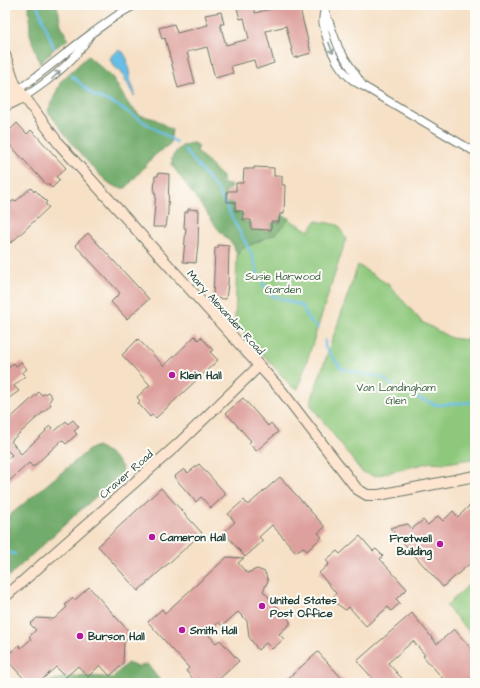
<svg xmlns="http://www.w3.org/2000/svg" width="480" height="688" viewBox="0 0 480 688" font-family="'Architects Daughter',sans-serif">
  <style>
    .green { fill: #8ec87c; stroke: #568258 }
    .forest { fill: #72ac6c; stroke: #487450 }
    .water { fill: #67bde4; stroke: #437d8c }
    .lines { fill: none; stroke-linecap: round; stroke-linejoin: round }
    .stream { stroke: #67bde4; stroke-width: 2.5 }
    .building { fill: #dea09d }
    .street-casing { stroke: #6a7667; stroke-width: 9 }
    .secondary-casing { stroke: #6a7667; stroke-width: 12 }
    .street { stroke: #fff; stroke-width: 7 }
    .secondary { stroke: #fde5d0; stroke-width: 10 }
    .oneway { stroke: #8f9e9a }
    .poi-dot { fill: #b5179e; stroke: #fdfcf7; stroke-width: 1.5 }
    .labels { text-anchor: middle; stroke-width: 4; stroke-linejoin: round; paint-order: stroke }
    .park-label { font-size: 11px; fill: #3b6046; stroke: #fdfcf7 }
    .street-label { font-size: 11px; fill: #1f3d34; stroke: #fdfcf7 }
    .poi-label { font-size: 11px; font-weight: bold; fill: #1f3d34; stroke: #fdfcf7; text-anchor: start }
  </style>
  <rect width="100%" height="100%" fill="#fdfcf7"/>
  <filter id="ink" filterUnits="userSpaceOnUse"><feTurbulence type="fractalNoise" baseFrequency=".025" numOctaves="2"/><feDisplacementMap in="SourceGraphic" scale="8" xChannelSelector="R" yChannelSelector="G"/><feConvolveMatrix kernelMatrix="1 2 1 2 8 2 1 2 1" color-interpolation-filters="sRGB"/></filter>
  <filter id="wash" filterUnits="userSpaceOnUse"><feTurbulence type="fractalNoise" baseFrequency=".012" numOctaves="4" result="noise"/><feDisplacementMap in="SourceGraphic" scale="16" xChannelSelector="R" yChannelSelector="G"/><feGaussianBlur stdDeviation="0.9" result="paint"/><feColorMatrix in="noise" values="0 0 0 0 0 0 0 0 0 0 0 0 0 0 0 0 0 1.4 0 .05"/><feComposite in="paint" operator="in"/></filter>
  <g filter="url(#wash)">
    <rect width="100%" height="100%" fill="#f6e0c6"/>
    <g class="green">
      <path d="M288,219L309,231L316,221L338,225L346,239L298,389L292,387L235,323L237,255L243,248L275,234Z"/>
      <path d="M358,265L389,285L422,322L451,338L475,341V456L472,459L446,463L431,462L375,476L362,472L310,404Z"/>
      <path d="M475,579V638L446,606Z"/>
    </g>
    <g class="forest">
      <path d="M29,5H57L61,25L68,39L55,48L40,64L30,34Z"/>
      <path d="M88,56L112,77L129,105L140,115L155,119L172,130L170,144L155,155L126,188C123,188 119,188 116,187C99,181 60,128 48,111L61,81Z"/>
      <path d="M193,143L199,146L197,151L223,177V184L232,185L231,189L226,190L225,203H234V212L242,213V221L250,222V230L271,231L272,223H280V215L290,218L275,234L243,248L237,255L234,246L218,229L172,165V158C177,149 182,144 193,143Z"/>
      <path d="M97,446C106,450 123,462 123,473L75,515L5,580V519L90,449Z"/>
      <path d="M127,663L138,667L147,664L162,683H47C65,674 93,676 112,678Z"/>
    </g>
    <path class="water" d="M119,50L123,52L127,59L131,82L135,93L134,96L122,73L113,65L110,59L112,55Z"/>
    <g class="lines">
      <g class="stream">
        <path d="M37,5L54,48"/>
        <path d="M72,76L93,95L115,104L176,142"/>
        <path d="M184,149L217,189L252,255L260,280L271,295L302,306L309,320L318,328"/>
        <path d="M325,340V347L342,369L383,378L396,389L436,405L475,402"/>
        <path d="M5,552L15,554"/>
      </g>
    </g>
    <g id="blocks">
      <g class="building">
        <path d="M247,5H253L255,13L286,5H299L311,53L294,58L286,26L266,31L274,63L260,68H256L254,60L231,66L233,73L215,78L207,47L187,52L195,83L178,88L165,38L162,39L159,28L174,24L177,33L208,25L205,15L221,12L224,24H220L226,45L249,39L244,18L240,19L237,8Z"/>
        <path d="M17,123L27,134L31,130L36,135L66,168L56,177L60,180L52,188L48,184L47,185L9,144L5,146V135Z"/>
        <path d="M254,167L274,168V176H282V185H285L284,214H280L279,222H271V230L251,229V220H243V211H235V202H227V191H236V183H243L244,169H254Z"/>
        <path d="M158,173L169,174L168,212L166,227H153L156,193H154L155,176H158Z"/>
        <path d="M31,188L34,192L35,190L47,202L45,204L49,207L11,243L5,236V209L11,202L15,200L16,201Z"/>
        <path d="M188,209L199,210L198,244L196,263L183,262L186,228H184L185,212H188Z"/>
        <path d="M88,233L149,299L127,319L111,302L120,293L75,245Z"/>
        <path d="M218,245L229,246L228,284L226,299L213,298L215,248H218Z"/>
        <path d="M195,336L198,340L201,337L213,350L210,352L218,360L156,418L152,415L150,417L138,403L140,401L137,397L150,385L122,355L138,339L164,366Z"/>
        <path d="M21,362L27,369L22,373L25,376L14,386L19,391L5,401V371L14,363L16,366Z"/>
        <path d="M39,392L42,395L48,392L52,397L49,402L51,405L11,441L21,454L46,431L45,430L50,426L55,431L66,421L68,424L73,420L79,427L74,431L77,434L66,444L62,440L33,467L29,463L5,485V461L12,455L5,448V423Z"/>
        <path d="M243,398L268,426L271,423L278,432L256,451L249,443L251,441L226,413Z"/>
        <path d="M199,464L226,494L211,508L201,497L196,502L174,477L184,469L188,473Z"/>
        <path d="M280,477L325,527L318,533L322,537L307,551L303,547L296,552L272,525L259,537L263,541L245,557L224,532L235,522L228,514L244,500L248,505Z"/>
        <path d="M161,488L202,533L138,591L98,546Z"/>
        <path d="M475,505V559L443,587L390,528L408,524L412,529L423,520L428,525L438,516L443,521L453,511L458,517L468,507Z"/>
        <path d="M360,536L373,551L376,549L383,556L380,559L407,589L396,599L400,603L391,611L388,607L366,626L349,607L346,610L344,609L336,603L334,596L336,593L319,573L329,564L326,560L337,551L340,554Z"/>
        <path d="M227,557L244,558L238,563L247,573L257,569L265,572L268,581L263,591L290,621V624L279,634L284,639L272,649L266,643L258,650L249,637L247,621L238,612L222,626L219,622L207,633L216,643L220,640L239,661L215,683H197L186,671L189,668L148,622L162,609L165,613Z"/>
        <path d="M89,587L132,635L124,642L123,664L110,676L100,665L88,677L78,666L66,677L56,667L38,683H28L5,658V644L11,652L19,645L21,648L31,639L29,637L36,630L30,624L37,618L54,619L67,607L65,605L73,598L75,600Z"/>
        <path d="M412,613L437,644L454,629L475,653V674L469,680L472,683H447L423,656L425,655L413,641L388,663L406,683H377L357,661Z"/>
        <path d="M318,652L346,683H283L303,665Z"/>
      </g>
    </g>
  </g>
  <g filter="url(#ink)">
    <use href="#blocks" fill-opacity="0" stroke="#6a7667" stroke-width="1"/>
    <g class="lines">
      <g class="street-casing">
        <g id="street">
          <path d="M323,5L339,49L363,86C340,77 327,46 323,23C322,19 324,14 324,10"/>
          <path d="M363,86L475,152"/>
          <path d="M19,89C44,72 67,51 92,33C107,23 119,12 136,5"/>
          <path d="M24,97C49,81 74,62 90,36"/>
        </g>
      </g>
      <g class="secondary-casing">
        <g id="secondary">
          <path d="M5,55L15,84L59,144L281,390L357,489L367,495H379L475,476"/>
          <path d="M5,96L19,89"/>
          <path d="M5,106L24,97"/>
          <path d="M5,597L177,445L259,366"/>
        </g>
      </g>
      <use href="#street" class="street"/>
      <use href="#secondary" class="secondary"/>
    </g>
    <defs><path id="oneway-shaft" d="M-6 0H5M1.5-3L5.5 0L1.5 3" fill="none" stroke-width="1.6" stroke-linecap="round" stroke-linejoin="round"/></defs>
    <g class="oneway">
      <use href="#oneway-shaft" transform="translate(331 48) rotate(69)"/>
      <use href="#oneway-shaft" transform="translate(56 75) rotate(-45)"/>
    </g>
  </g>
  <g class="poi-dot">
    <circle cx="172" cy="375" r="4"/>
    <circle cx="152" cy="537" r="4"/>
    <circle cx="440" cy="544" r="4"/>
    <circle cx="262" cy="606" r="4"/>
    <circle cx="182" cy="630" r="4"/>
    <circle cx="80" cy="636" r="4"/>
  </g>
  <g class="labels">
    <g class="park-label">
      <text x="283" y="280">Susie Harwood<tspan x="283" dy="13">Garden</tspan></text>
      <text x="396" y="391">Van Landingham<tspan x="396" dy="13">Glen</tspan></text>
    </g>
    <g class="street-label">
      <text transform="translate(226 312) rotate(48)" y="4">Mary Alexander Road</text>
      <text transform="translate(126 474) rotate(-41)" y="4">Craver Road</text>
    </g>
    <g class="poi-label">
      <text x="180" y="379">Klein Hall</text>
      <text x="160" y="541">Cameron Hall</text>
      <text x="432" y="542" text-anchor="end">Fretwell<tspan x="432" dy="13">Building</tspan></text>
      <text x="270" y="604">United States<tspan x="270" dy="13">Post Office</tspan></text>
      <text x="190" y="634">Smith Hall</text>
      <text x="88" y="640">Burson Hall</text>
    </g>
  </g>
  <rect width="480" height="688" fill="none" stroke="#fdfcf7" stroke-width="20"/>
</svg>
